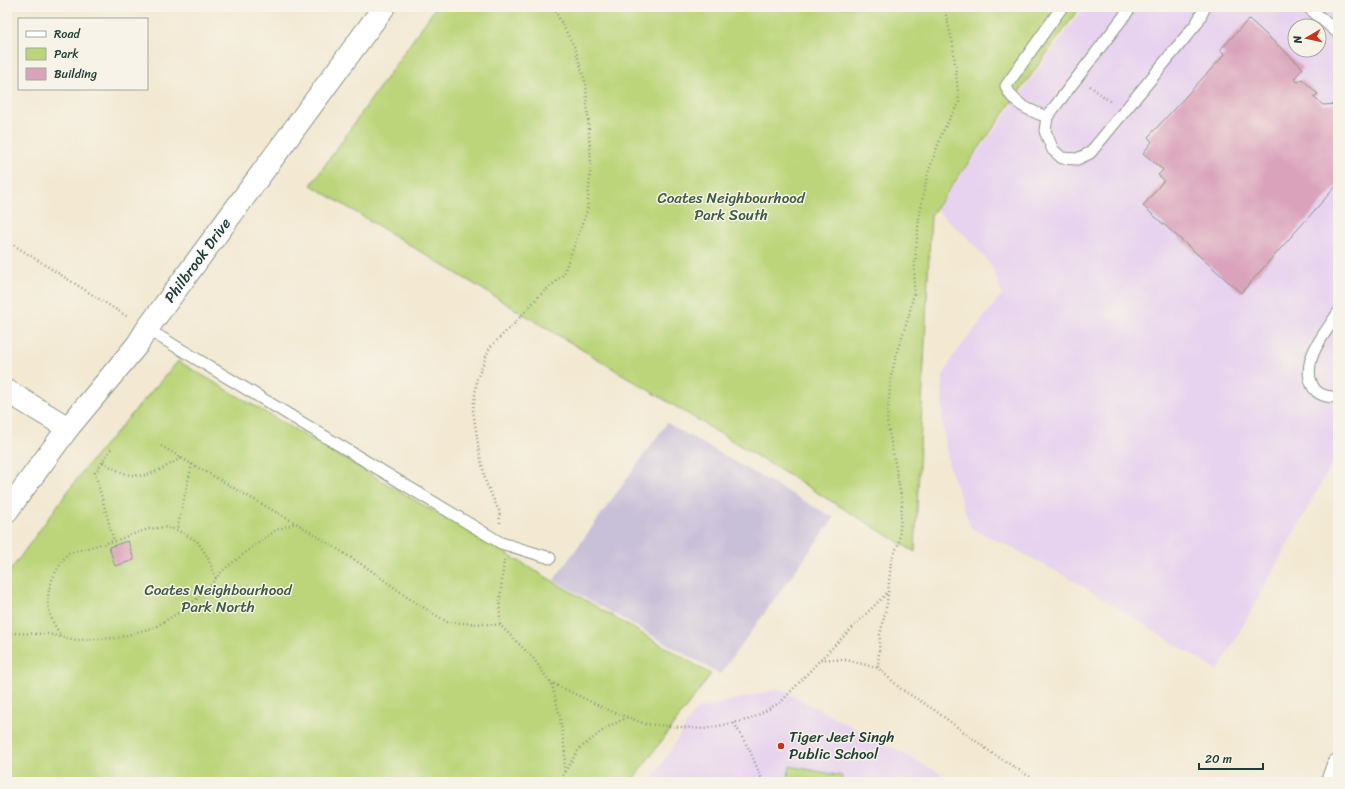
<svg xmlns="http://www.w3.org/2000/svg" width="1345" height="789" viewBox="0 0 1345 789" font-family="Sriracha,sans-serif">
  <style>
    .built { fill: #e7d2ef; fill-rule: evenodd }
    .industrial { fill: #c8bfd8 }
    .green { fill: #bcd57a; stroke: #6e8957 }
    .building { fill: #daa3bb }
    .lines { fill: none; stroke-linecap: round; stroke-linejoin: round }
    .service-casing { stroke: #899384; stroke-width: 13 }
    .minor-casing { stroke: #899384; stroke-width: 24 }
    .tertiary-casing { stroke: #899384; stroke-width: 24 }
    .path { stroke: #899384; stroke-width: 2.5; stroke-dasharray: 1 3; stroke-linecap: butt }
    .service { stroke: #fff; stroke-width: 11 }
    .minor { stroke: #fff; stroke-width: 22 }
    .tertiary { stroke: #fff; stroke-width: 22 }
    .poi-dot { fill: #c8321e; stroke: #f7f3e8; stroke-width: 1.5 }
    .labels { text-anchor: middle; stroke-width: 3; stroke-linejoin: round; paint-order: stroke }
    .park-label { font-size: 15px; fill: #3e5b42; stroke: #f7f3e8 }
    .street-label { font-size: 15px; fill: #1f3d34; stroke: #f7f3e8 }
    .poi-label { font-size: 15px; fill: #1f3d34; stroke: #f7f3e8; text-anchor: start }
  </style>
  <rect width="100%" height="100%" fill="#f7f3e8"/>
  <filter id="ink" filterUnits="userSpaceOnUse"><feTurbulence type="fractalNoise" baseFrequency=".025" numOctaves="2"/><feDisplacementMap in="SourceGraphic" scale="8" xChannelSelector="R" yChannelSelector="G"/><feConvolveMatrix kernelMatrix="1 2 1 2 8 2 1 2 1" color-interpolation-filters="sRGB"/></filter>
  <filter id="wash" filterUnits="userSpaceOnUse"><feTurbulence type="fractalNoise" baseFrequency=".012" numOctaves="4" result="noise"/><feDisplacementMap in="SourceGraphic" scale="16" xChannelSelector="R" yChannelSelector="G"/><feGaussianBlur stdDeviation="0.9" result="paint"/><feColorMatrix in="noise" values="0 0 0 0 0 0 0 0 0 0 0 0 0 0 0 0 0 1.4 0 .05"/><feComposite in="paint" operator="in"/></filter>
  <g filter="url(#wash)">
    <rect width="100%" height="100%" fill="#f3e9d3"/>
    <g class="built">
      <path d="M1084,7H1338V453L1218,671L1076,582L1022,553L971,528L949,466L942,419L943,377L952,358L1002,294L992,266L969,239L936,210ZM1295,26H1319V50H1295Z"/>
      <path d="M780,689L957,782H651L696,709Z"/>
    </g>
    <path class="industrial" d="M667,423L834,518L720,674L554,580Z"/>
    <g class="green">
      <path d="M436,7H1080L931,215L915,552L311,185Z"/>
      <path d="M178,361L711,674L631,782H7V575L85,468Z"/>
      <path d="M790,766L842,776L841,782H787Z"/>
    </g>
    <g id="blocks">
      <g class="building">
        <path d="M1249,19L1303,68L1294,79L1298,82L1302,79L1318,94L1313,97L1323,105L1338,104V184L1241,293L1143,206L1164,180L1158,175L1163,170L1143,153L1152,142L1148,137L1225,54L1220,50Z"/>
        <path d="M128,541L134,560L115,566L109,547Z"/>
      </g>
    </g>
  </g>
  <g filter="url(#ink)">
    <use href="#blocks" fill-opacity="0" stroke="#899384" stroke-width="1"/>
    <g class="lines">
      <g class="service-casing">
        <g id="service">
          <path d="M1131,7L1047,117L1045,131L1053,150L1062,158L1077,159L1090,153L1197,23L1205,7"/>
          <path d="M1308,7L1338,33"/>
          <path d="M1047,117C1031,111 1012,104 1006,86L1062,7"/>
          <path d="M1338,313C1325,334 1301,359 1312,385C1317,396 1328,397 1338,397"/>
          <path d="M147,329L501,543L550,558"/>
        </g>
      </g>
      <g class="minor-casing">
        <path id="minor" d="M7,391L68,428"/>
      </g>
      <g class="tertiary-casing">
        <g id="tertiary">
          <path id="s1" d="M7,511L68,428L137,345L147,329L384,7"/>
          <path d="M1332,782L1338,765"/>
        </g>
      </g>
      <g class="path">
        <path d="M944,7L953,44L959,102L942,133L927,176L919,217L915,262L914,293L908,319L898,348L891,376L887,421L902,501L899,542L891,561L887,604L880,635L878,668L901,689L933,709L992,753L1038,782"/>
        <path d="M1090,86L1112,103"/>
        <path d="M7,241L128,317"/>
        <path d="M161,446L192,464L177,530"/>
        <path d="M111,449L95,473L114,541"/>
        <path d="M103,462C136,484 149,477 181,458"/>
        <path d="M192,464L295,523"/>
        <path d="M500,523L499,511L486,483L479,451L473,410L477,379L490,347L515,323L539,296L563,275L587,211L591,164L586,85L575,48L553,7"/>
        <path d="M504,560L500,600V625L533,658L552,685L560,717L565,753L564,773L560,782"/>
        <path d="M7,633L48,634L77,640L117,638L155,627L183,610L204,593L222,571L250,549L276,530L296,523L369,569L410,599L447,622L500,625"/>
        <path d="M61,637C58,630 52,622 50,614C43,591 55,571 68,553L114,541L148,529L164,527L177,530L197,541L207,556L216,578"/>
        <path d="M821,659L847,660L878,668"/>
        <path d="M550,682L606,709L627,717"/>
        <path d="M734,723L750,751L763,782"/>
        <path d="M565,772L579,749L606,728L628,717L645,724L704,729L751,719L781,702L821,659L888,592"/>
      </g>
      <use href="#service" class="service"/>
      <use href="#minor" class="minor"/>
      <use href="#tertiary" class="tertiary"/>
    </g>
  </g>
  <circle class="poi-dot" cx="781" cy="746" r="4"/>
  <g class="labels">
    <g class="park-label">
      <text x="731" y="203">Coates Neighbourhood<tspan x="731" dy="17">Park South</tspan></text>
      <text x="218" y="595">Coates Neighbourhood<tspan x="218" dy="17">Park North</tspan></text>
    </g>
    <g class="street-label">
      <text dy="5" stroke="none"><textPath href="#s1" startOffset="315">Philbrook Drive</textPath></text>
    </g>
    <g class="poi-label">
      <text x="789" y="742">Tiger Jeet Singh<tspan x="789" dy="17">Public School</tspan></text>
    </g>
  </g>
  <rect width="1345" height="789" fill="none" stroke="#f7f3e8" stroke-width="24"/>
  <rect x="18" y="18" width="130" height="72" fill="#f7f3e8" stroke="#a1aaa0"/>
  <rect x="26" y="31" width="20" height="6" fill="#ffffff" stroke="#a1aaa0"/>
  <text x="54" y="38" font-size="12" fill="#1f3d34">Road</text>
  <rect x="26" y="48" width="20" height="12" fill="#bcd57a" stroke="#a1aaa0"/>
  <text x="54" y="58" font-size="12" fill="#1f3d34">Park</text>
  <rect x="26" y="68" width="20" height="12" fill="#daa3bb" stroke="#a1aaa0"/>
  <text x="54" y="78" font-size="12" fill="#1f3d34">Building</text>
  <g transform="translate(1307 38) rotate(261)"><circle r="19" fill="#f7f3e8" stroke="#a1aaa0"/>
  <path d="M0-3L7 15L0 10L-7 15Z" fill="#c8321e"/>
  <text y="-6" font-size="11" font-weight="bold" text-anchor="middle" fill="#1f3d34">N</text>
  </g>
  <path d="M1199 763v6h64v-6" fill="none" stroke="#1f3d34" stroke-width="2"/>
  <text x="1205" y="763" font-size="12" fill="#1f3d34" stroke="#f7f3e8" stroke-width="3" paint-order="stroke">20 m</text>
</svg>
